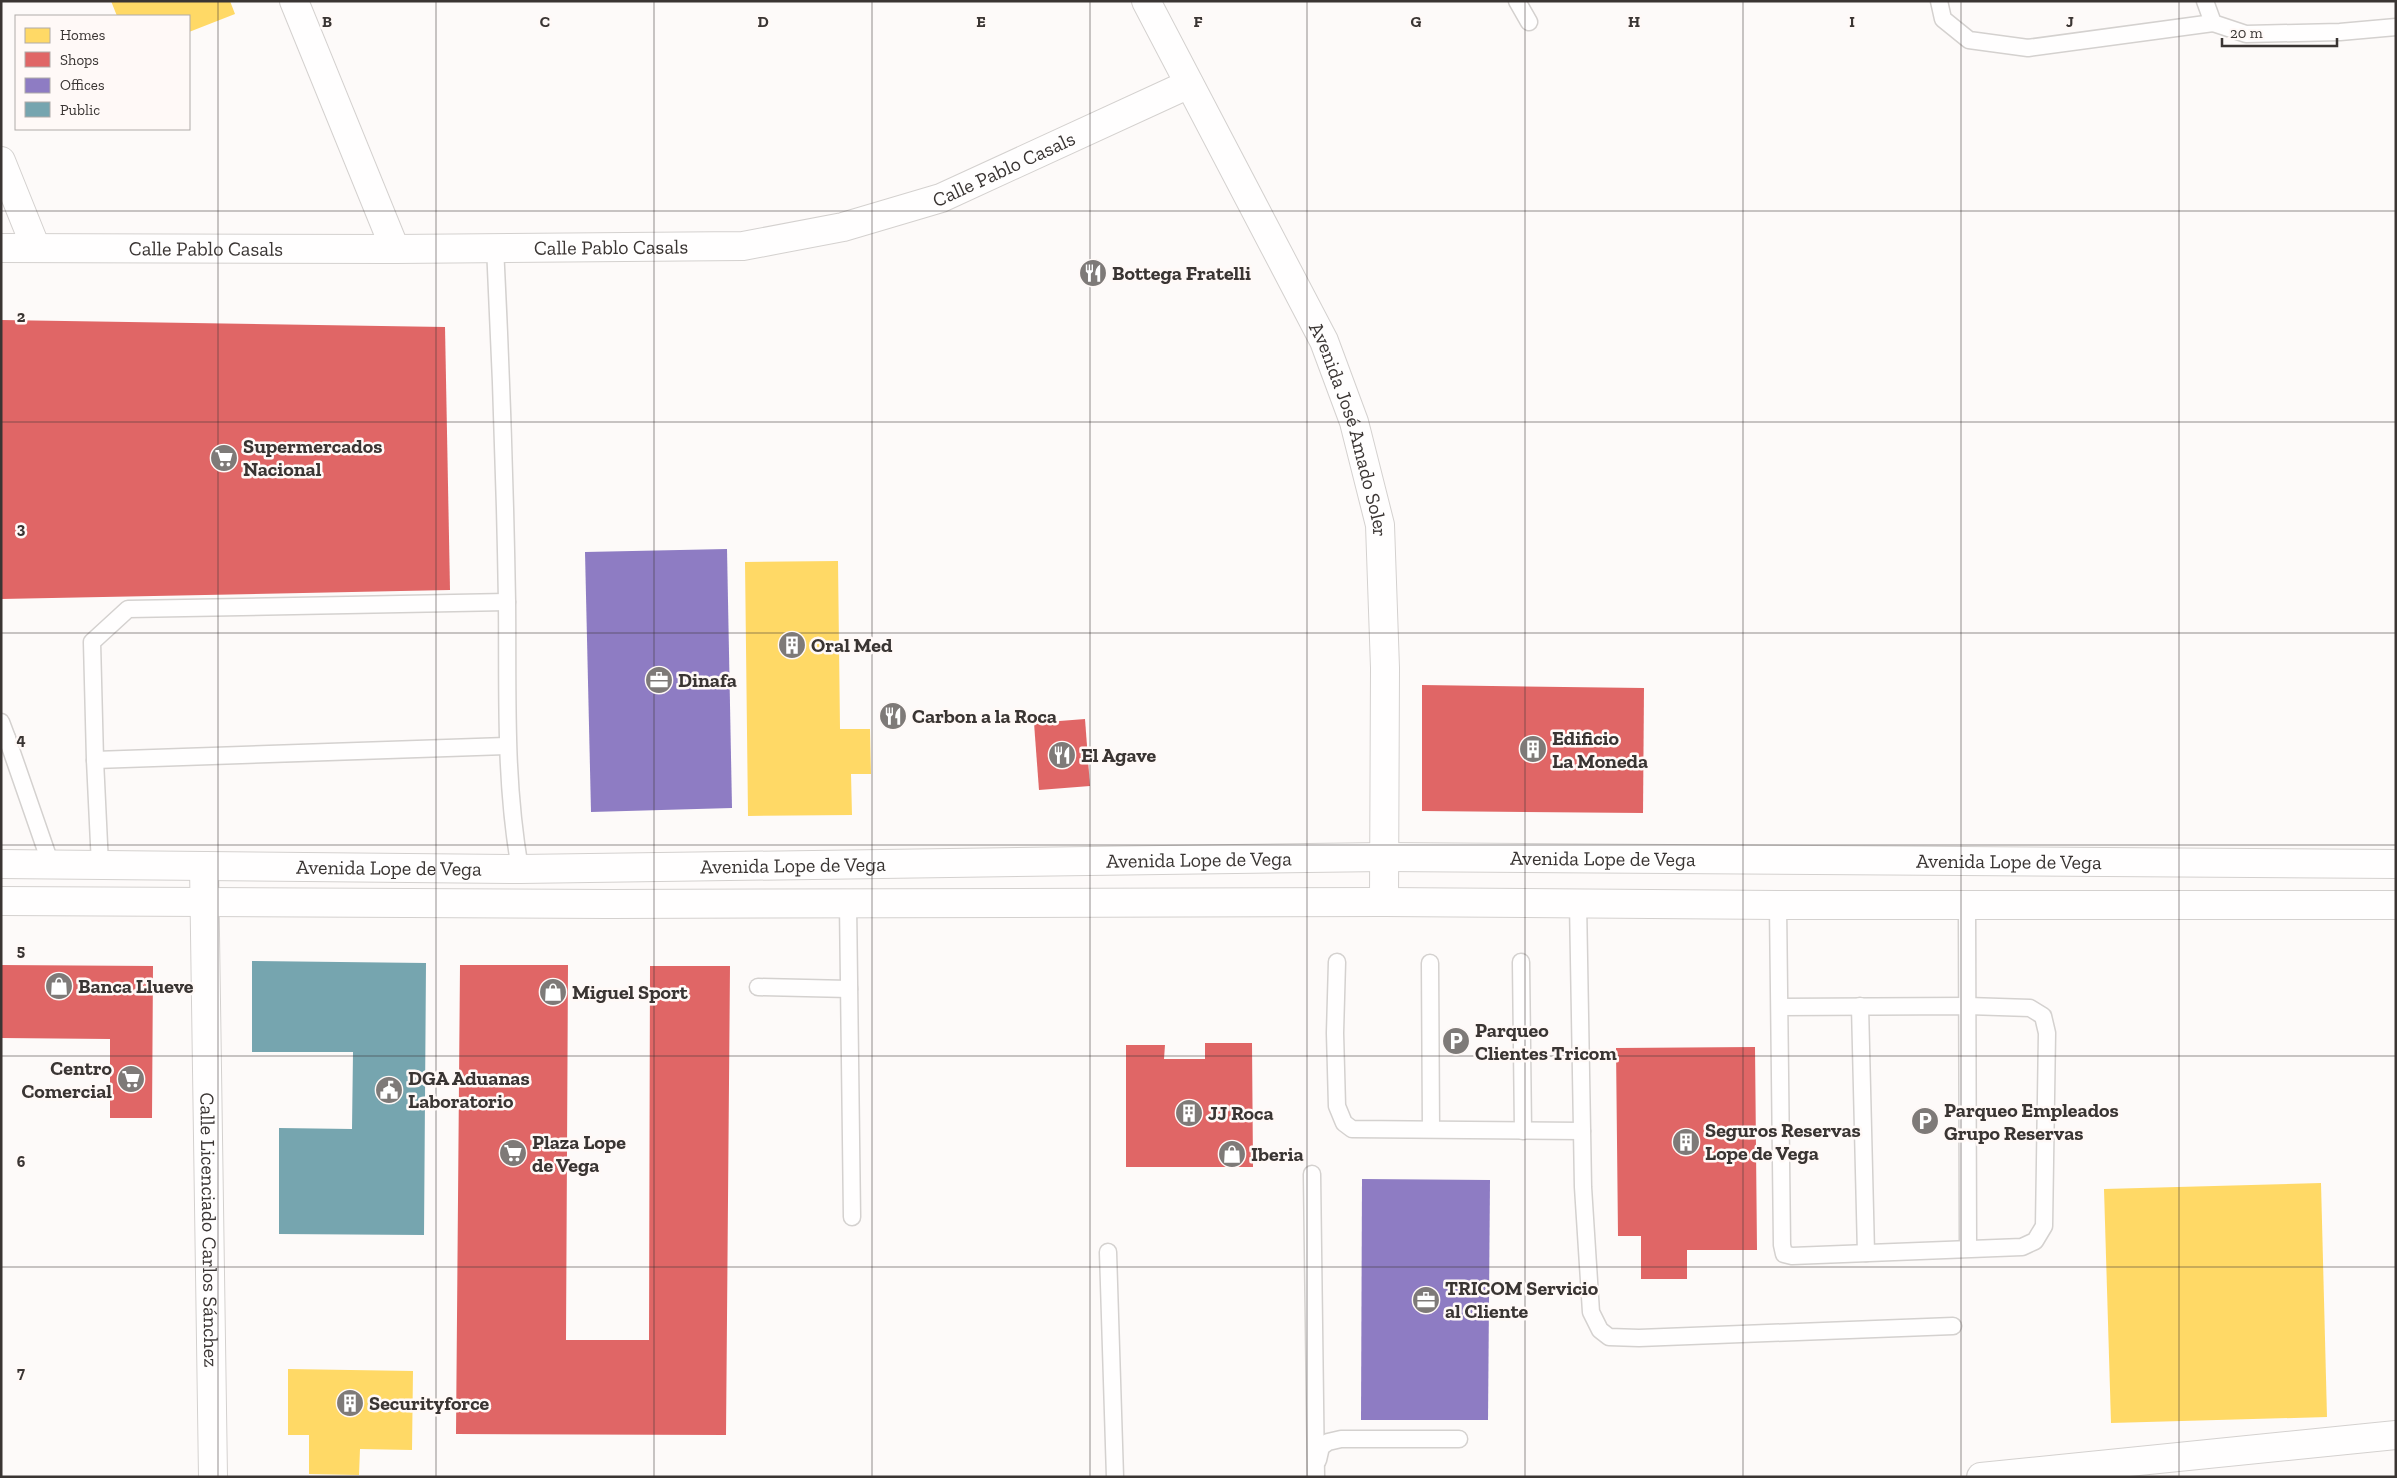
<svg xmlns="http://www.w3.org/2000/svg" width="2397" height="1478" viewBox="0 0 2397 1478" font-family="'Zilla Slab',serif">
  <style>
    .homes { fill: #ffd966 }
    .shops { fill: #e06666 }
    .offices { fill: #8e7cc3 }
    .public { fill: #76a5af }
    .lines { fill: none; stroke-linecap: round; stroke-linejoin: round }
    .service-casing { stroke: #d4d1cf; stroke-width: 19 }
    .minor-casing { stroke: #d4d1cf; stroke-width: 30 }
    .secondary-casing { stroke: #d4d1cf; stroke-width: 30 }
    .service { stroke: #fffefe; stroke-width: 16 }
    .minor { stroke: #fffefe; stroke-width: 28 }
    .secondary { stroke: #fffefe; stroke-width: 28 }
    .grid { fill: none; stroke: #3a3533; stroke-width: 1; stroke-opacity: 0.55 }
    .labels { text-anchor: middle; stroke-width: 5; stroke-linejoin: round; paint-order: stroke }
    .street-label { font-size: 20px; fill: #3a3533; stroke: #fff9f7 }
    .poi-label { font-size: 20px; font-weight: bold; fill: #3a3533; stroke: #fff9f7; text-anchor: start }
    .grid-label { font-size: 16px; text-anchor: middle; font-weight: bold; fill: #3a3533; stroke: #fff9f7; stroke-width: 5; stroke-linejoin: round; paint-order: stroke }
  </style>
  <rect width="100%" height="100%" fill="#fdfaf9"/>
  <g class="homes">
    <path d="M111,1H230L235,14L189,32V16H117Z"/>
    <path d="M838,561L840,729H870L871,774H851L852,815L748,816L745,562Z"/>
    <path d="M2321,1183L2327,1417L2111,1423L2104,1189Z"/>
    <path d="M288,1369L413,1371L412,1450L360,1449L359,1475L309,1474V1435H288Z"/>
  </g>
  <g class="shops">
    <path d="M1,320L445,327L450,590L1,599Z"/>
    <path d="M1422,685L1644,688L1643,813L1422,811Z"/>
    <path d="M1085,719L1090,786L1039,790L1034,723Z"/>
    <path d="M1,965L153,966L152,1118H110V1039L1,1038Z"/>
    <path d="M460,965H568L566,1340H649L650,966H730L726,1435L456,1434Z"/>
    <path d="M1205,1043H1252L1253,1167H1126V1045H1165L1164,1059H1205Z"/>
    <path d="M1755,1047L1757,1250H1687V1279H1641V1236H1618L1616,1048Z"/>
  </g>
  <g class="offices">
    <path d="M727,549L732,808L591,812L585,552Z"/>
    <path d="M1362,1179L1490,1180L1488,1420H1361Z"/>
  </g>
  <path class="public" d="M252,961L426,963L424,1235L279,1234V1128L352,1129L353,1052H252Z"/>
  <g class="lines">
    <g class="service-casing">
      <g id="service">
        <path d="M1517,1L1529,22"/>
        <path d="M1939,1L1943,19L1969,40L2028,48L2213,23"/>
        <path d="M2205,1L2213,23L2246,34L2340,32L2396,27"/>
        <path d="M495,247C501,365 505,484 507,602C508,694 504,777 520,869"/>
        <path d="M1,722L7,738"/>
        <path d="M1,738H7L51,865"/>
        <path d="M95,760L506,746"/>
        <path d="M100,865L95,760L92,642L128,609L507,602"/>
        <path d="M1578,902L1583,1187L1591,1312L1600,1330L1609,1337L1639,1338L1953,1326"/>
        <path d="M848,903L852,1217"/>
        <path d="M1967,904L1968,1247"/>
        <path d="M1778,905L1782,1245L1784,1254L1792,1256L2022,1247L2035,1241L2044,1226L2047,1033L2043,1016L2030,1008L1968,1006L1780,1007"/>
        <path d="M1337,962L1335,1033L1337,1106L1344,1123L1352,1129L1582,1131"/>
        <path d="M1521,962L1523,1131"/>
        <path d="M1430,963L1431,1129"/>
        <path d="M758,987L849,989"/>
        <path d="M1860,1006L1866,1253"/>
        <path d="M1312,1174L1316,1477"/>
        <path d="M1108,1252L1115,1477"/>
        <path d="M1318,1460L1321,1447L1328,1442L1341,1439H1459"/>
      </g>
    </g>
    <g class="minor-casing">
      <g id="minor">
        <path d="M294,1L395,249"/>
        <path id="s1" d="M1146,1L1324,341L1354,422L1380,525L1385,668L1384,902"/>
        <path d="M1,161L36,248"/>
        <path id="s2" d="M1,248L395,249L743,246L843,227L941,198L1189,84"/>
        <path id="s3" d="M204,866L213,1477"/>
        <path d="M1981,1477L2396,1435"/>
      </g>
    </g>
    <g class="secondary-casing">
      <g id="secondary">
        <path id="s4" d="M1,864L520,869L1384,857L2396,864"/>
        <path d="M1,901L608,904L1384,902L1778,905H2396"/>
      </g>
    </g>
    <use href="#service" class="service"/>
    <use href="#minor" class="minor"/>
    <use href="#secondary" class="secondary"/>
  </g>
  <path class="grid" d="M218,1V1477M436,1V1477M654,1V1477M872,1V1477M1090,1V1477M1307,1V1477M1525,1V1477M1743,1V1477M1961,1V1477M2179,1V1477M1,211H2396M1,422H2396M1,633H2396M1,845H2396M1,1056H2396M1,1267H2396"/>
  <defs>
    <g id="restaurant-disc" transform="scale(1.4375)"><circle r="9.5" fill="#7e7a78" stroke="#fff9f7"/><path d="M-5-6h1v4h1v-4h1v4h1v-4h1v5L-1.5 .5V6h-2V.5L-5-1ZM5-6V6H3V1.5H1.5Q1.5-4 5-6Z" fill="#fff"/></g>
    <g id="supermarket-disc" transform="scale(1.4375)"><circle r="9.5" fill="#7e7a78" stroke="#fff9f7"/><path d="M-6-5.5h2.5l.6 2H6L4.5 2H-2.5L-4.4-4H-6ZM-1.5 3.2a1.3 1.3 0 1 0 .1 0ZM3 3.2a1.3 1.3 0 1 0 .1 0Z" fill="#fff"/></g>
    <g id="building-disc" transform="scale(1.4375)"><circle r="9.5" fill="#7e7a78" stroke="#fff9f7"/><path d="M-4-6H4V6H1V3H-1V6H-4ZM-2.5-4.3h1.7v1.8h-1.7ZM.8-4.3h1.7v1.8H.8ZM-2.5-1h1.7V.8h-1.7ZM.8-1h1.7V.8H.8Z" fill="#fff"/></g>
    <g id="office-disc" transform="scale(1.4375)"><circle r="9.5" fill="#7e7a78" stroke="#fff9f7"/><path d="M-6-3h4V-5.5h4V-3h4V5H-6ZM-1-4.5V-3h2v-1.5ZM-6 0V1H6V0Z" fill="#fff"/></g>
    <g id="shop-disc" transform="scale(1.4375)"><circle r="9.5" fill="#7e7a78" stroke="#fff9f7"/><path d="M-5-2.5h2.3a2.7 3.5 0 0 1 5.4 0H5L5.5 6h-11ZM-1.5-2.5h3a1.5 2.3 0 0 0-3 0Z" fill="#fff"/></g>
    <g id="parking-disc" transform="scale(1.4375)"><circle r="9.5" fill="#7e7a78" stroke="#fff9f7"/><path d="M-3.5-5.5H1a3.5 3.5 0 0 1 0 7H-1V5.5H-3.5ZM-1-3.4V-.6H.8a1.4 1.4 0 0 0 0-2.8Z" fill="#fff"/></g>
    <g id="civic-disc" transform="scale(1.4375)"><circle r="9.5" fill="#7e7a78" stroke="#fff9f7"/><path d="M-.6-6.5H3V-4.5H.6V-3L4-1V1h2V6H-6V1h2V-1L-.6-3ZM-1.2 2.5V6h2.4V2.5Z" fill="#fff"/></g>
  </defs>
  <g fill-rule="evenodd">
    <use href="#restaurant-disc" x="1093" y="273"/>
    <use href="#supermarket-disc" x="224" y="458"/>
    <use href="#building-disc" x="792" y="645"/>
    <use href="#office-disc" x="659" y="680"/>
    <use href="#restaurant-disc" x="893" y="716"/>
    <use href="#building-disc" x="1533" y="749"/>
    <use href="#restaurant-disc" x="1062" y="755"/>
    <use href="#shop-disc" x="59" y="986"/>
    <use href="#shop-disc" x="553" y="992"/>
    <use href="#parking-disc" x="1456" y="1041"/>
    <use href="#supermarket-disc" x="131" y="1079"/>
    <use href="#civic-disc" x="389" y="1090"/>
    <use href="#building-disc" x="1189" y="1113"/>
    <use href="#parking-disc" x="1925" y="1121"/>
    <use href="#building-disc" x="1686" y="1142"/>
    <use href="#supermarket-disc" x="513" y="1153"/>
    <use href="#shop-disc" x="1232" y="1154"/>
    <use href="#office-disc" x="1426" y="1300"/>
    <use href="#building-disc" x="350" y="1403"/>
  </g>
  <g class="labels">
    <g class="street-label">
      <text dy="7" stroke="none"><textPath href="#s2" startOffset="1015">Calle Pablo Casals</textPath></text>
      <text dy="7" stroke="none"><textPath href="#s2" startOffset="610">Calle Pablo Casals</textPath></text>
      <text dy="7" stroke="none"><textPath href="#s2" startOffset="205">Calle Pablo Casals</textPath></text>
      <text dy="7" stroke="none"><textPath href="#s1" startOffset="476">Avenida José Amado Soler</textPath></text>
      <text dy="7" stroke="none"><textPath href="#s4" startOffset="1602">Avenida Lope de Vega</textPath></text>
      <text dy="7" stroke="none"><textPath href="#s4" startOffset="1198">Avenida Lope de Vega</textPath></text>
      <text dy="7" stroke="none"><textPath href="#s4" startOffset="2008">Avenida Lope de Vega</textPath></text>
      <text dy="7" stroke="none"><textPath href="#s4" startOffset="792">Avenida Lope de Vega</textPath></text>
      <text dy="7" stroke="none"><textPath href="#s4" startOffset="388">Avenida Lope de Vega</textPath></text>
      <text dy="7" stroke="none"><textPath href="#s3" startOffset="364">Calle Licenciado Carlos Sánchez</textPath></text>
    </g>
    <g class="poi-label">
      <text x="1112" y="280">Bottega Fratelli</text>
      <text x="243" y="453">Supermercados<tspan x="243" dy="23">Nacional</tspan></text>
      <text x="811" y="652">Oral Med</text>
      <text x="678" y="687">Dinafa</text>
      <text x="912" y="723">Carbon a la Roca</text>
      <text x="1552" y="745">Edificio<tspan x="1552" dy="23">La Moneda</tspan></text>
      <text x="1081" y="762">El Agave</text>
      <text x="78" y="993">Banca Llueve</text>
      <text x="572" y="999">Miguel Sport</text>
      <text x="1475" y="1037">Parqueo<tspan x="1475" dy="23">Clientes Tricom</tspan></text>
      <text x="112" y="1075" text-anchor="end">Centro<tspan x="112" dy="23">Comercial</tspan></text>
      <text x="408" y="1085">DGA Aduanas<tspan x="408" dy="23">Laboratorio</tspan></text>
      <text x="1944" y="1117">Parqueo Empleados<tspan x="1944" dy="23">Grupo Reservas</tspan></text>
      <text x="1208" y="1120">JJ Roca</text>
      <text x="1705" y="1137">Seguros Reservas<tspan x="1705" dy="23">Lope de Vega</tspan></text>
      <text x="532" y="1149">Plaza Lope<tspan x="532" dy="23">de Vega</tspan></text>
      <text x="1251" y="1161">Iberia</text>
      <text x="1445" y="1295">TRICOM Servicio<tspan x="1445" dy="23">al Cliente</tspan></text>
      <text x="369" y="1410">Securityforce</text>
    </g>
  </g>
  <g class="grid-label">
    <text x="327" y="27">B</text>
    <text x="545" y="27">C</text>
    <text x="763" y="27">D</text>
    <text x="981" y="27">E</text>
    <text x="1198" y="27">F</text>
    <text x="1416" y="27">G</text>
    <text x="1634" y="27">H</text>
    <text x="1852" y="27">I</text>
    <text x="2070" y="27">J</text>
    <text x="21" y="322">2</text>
    <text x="21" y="534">3</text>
    <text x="21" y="745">4</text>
    <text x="21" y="956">5</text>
    <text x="21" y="1167">6</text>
    <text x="21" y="1378">7</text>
  </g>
  <rect width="2397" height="1478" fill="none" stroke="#3a3533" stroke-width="5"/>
  <rect x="15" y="15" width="175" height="115" fill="#fff9f7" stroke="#b0aba9"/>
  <rect x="25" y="28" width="25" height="15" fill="#ffd966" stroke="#b0aba9"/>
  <text x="60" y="40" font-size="15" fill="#3a3533">Homes</text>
  <rect x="25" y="52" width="25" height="15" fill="#e06666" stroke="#b0aba9"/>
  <text x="60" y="65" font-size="15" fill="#3a3533">Shops</text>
  <rect x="25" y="78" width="25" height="15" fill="#8e7cc3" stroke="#b0aba9"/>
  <text x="60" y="90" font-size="15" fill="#3a3533">Offices</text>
  <rect x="25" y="102" width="25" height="15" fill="#76a5af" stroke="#b0aba9"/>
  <text x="60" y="115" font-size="15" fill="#3a3533">Public</text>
  <path d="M2222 38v8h115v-8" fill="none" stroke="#3a3533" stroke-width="2.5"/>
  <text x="2230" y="38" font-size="15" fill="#3a3533" stroke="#fff9f7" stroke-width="4" paint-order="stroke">20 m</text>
</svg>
